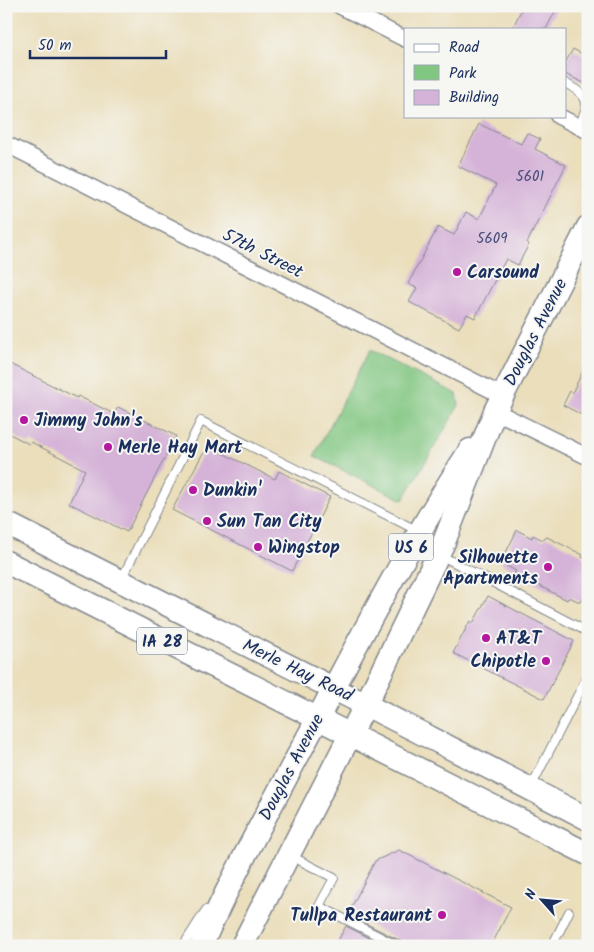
<svg xmlns="http://www.w3.org/2000/svg" width="594" height="952" viewBox="0 0 594 952" font-family="Kalam,sans-serif">
  <style>
    .green { fill: #81c681; stroke: #4e7a70 }
    .building { fill: #d5b3d8 }
    .lines { fill: none; stroke-linecap: round; stroke-linejoin: round }
    .service-casing { stroke: #82868c; stroke-width: 10 }
    .minor-casing { stroke: #82868c; stroke-width: 18 }
    .primary-casing { stroke: #82868c; stroke-width: 25 }
    .service { stroke: #fff; stroke-width: 8 }
    .minor { stroke: #fff; stroke-width: 15 }
    .primary { stroke: #fff; stroke-width: 22 }
    .poi-dot { fill: #b5179e; stroke: #f6f6f2; stroke-width: 2 }
    .labels { text-anchor: middle; stroke-width: 4; stroke-linejoin: round; paint-order: stroke }
    .number-label { font-size: 15px; fill: #4a507c }
    .shield { fill: #f6f6f2; stroke: #5d6b8a; stroke-width: 1 }
    .shield-label { font-size: 16px; font-weight: bold; fill: #1b2f5e }
    .street-label { font-size: 18px; fill: #1b2f5e; stroke: #f6f6f2 }
    .poi-label { font-size: 18px; font-weight: bold; fill: #1b2f5e; stroke: #f6f6f2; text-anchor: start }
  </style>
  <rect width="100%" height="100%" fill="#f6f6f2"/>
  <filter id="ink" filterUnits="userSpaceOnUse"><feTurbulence type="fractalNoise" baseFrequency=".02" numOctaves="2"/><feDisplacementMap in="SourceGraphic" scale="10" xChannelSelector="R" yChannelSelector="G"/><feConvolveMatrix kernelMatrix="1 2 1 2 8 2 1 2 1" color-interpolation-filters="sRGB"/></filter>
  <filter id="wash" filterUnits="userSpaceOnUse"><feTurbulence type="fractalNoise" baseFrequency=".0096" numOctaves="4" result="noise"/><feDisplacementMap in="SourceGraphic" scale="20" xChannelSelector="R" yChannelSelector="G"/><feGaussianBlur stdDeviation="1.12" result="paint"/><feColorMatrix in="noise" values="0 0 0 0 0 0 0 0 0 0 0 0 0 0 0 0 0 1.4 0 .05"/><feComposite in="paint" operator="in"/></filter>
  <g filter="url(#wash)">
    <rect width="100%" height="100%" fill="#eadebb"/>
    <path class="green" d="M370,350L457,394L459,405L403,500L314,456Z"/>
    <g id="blocks">
      <g class="building">
        <path d="M523,6H558L546,29H512Z"/>
        <path d="M573,49L588,57V85L565,74V63Z"/>
        <path d="M479,124L521,144L527,133L540,139L535,149L566,165L527,243L529,244L518,265L506,259L475,318L467,314L459,328L409,302L417,288L408,284L438,227L454,235L466,212L479,219L496,185L458,166Z"/>
        <path d="M588,361V404L582,415L563,405L570,391L572,393Z"/>
        <path d="M6,362L77,398L78,396L114,414L118,407L176,436L127,532L69,503L85,470L31,442L29,444L6,432Z"/>
        <path d="M210,447L275,479L279,471L330,497L292,571L172,510L202,455Z"/>
        <path d="M517,530L532,538L533,535L543,540L547,537L583,555L582,557L588,560V602L582,599L580,602L571,598H568L567,600L514,573L516,571L501,563Z"/>
        <path d="M488,596L574,641L544,699L453,653L470,621L473,623Z"/>
        <path d="M399,850L511,907L491,946H404L401,941L351,916L353,911L350,910L375,861Z"/>
        <path d="M346,926L385,946H335Z"/>
      </g>
    </g>
  </g>
  <g filter="url(#ink)">
    <use href="#blocks" fill-opacity="0" stroke="#82868c" stroke-width="1"/>
    <g class="lines">
      <g class="service-casing">
        <g id="service">
          <path d="M565,83C590,97 590,101 579,127"/>
          <path d="M440,555L588,632"/>
          <path d="M121,580L201,421L418,531"/>
          <path d="M531,787L588,675"/>
          <path d="M291,856L334,878L319,906L398,946"/>
          <path d="M183,946L206,910"/>
          <path d="M552,946L569,912"/>
        </g>
      </g>
      <g class="minor-casing">
        <g id="minor">
          <path d="M340,6L405,39"/>
          <path d="M558,116L588,131"/>
          <path d="M6,144L503,396"/>
          <path d="M495,411L588,457"/>
        </g>
      </g>
      <g class="primary-casing">
        <g id="primary">
          <path d="M6,523C200,622 395,718 588,819"/>
          <path d="M6,562L588,854"/>
          <path d="M201,946C236,868 277,795 317,720C365,628 414,536 470,450"/>
          <path d="M242,946L366,704L444,542L495,411L588,227"/>
        </g>
      </g>
      <use href="#service" class="service"/>
      <use href="#minor" class="minor"/>
      <use href="#primary" class="primary"/>
    </g>
  </g>
  <g class="poi-dot">
    <circle cx="457" cy="272" r="5"/>
    <circle cx="24" cy="420" r="5"/>
    <circle cx="108" cy="447" r="5"/>
    <circle cx="193" cy="490" r="5"/>
    <circle cx="207" cy="521" r="5"/>
    <circle cx="258" cy="547" r="5"/>
    <circle cx="548" cy="567" r="5"/>
    <circle cx="486" cy="638" r="5"/>
    <circle cx="546" cy="661" r="5"/>
    <circle cx="442" cy="915" r="5"/>
  </g>
  <g class="labels">
    <g class="number-label">
      <text x="530" y="181">5601</text>
      <text x="492" y="243">5609</text>
    </g>
    <g class="shield">
      <rect x="388.5" y="533.5" width="45" height="27" rx="4"/>
      <rect x="137" y="627.5" width="50" height="27" rx="4"/>
    </g>
    <g class="shield-label">
      <text x="411" y="553">US 6</text>
      <text x="162" y="647">IA 28</text>
    </g>
    <g class="street-label">
      <text transform="translate(263 253) rotate(27)" y="6">57th Street</text>
      <text transform="translate(535 332) rotate(-63)" y="6">Douglas Avenue</text>
      <text transform="translate(298 670) rotate(26)" y="6">Merle Hay Road</text>
      <text transform="translate(291 767) rotate(-62)" y="6">Douglas Avenue</text>
    </g>
    <g class="poi-label">
      <text x="467" y="278">Carsound</text>
      <text x="34" y="426">Jimmy John's</text>
      <text x="118" y="453">Merle Hay Mart</text>
      <text x="203" y="496">Dunkin'</text>
      <text x="217" y="527">Sun Tan City</text>
      <text x="268" y="553">Wingstop</text>
      <text x="538" y="563" text-anchor="end">Silhouette<tspan x="538" dy="21">Apartments</tspan></text>
      <text x="496" y="644">AT&amp;T</text>
      <text x="536" y="667" text-anchor="end">Chipotle</text>
      <text x="432" y="921" text-anchor="end">Tullpa Restaurant</text>
    </g>
  </g>
  <rect width="594" height="952" fill="none" stroke="#f6f6f2" stroke-width="25"/>
  <rect x="404" y="28" width="162" height="90" fill="#f6f6f2" stroke="#9ea6b7"/>
  <rect x="414" y="44" width="25" height="8" fill="#ffffff" stroke="#9ea6b7"/>
  <text x="449" y="52" font-size="15" fill="#1b2f5e">Road</text>
  <rect x="414" y="65" width="25" height="15" fill="#81c681" stroke="#9ea6b7"/>
  <text x="449" y="78" font-size="15" fill="#1b2f5e">Park</text>
  <rect x="414" y="90" width="25" height="15" fill="#d5b3d8" stroke="#9ea6b7"/>
  <text x="449" y="102" font-size="15" fill="#1b2f5e">Building</text>
  <g transform="translate(542 900) rotate(297)" stroke="#f6f6f2" stroke-width="4" paint-order="stroke">
  <path d="M0-4L9 19L0 12L-9 19Z" fill="#1b2f5e"/>
  <text y="-8" font-size="14" font-weight="bold" text-anchor="middle" fill="#1b2f5e">N</text>
  </g>
  <path d="M30 50v8h136v-8" fill="none" stroke="#1b2f5e" stroke-width="2.5"/>
  <text x="38" y="50" font-size="15" fill="#1b2f5e" stroke="#f6f6f2" stroke-width="4" paint-order="stroke">50 m</text>
</svg>
